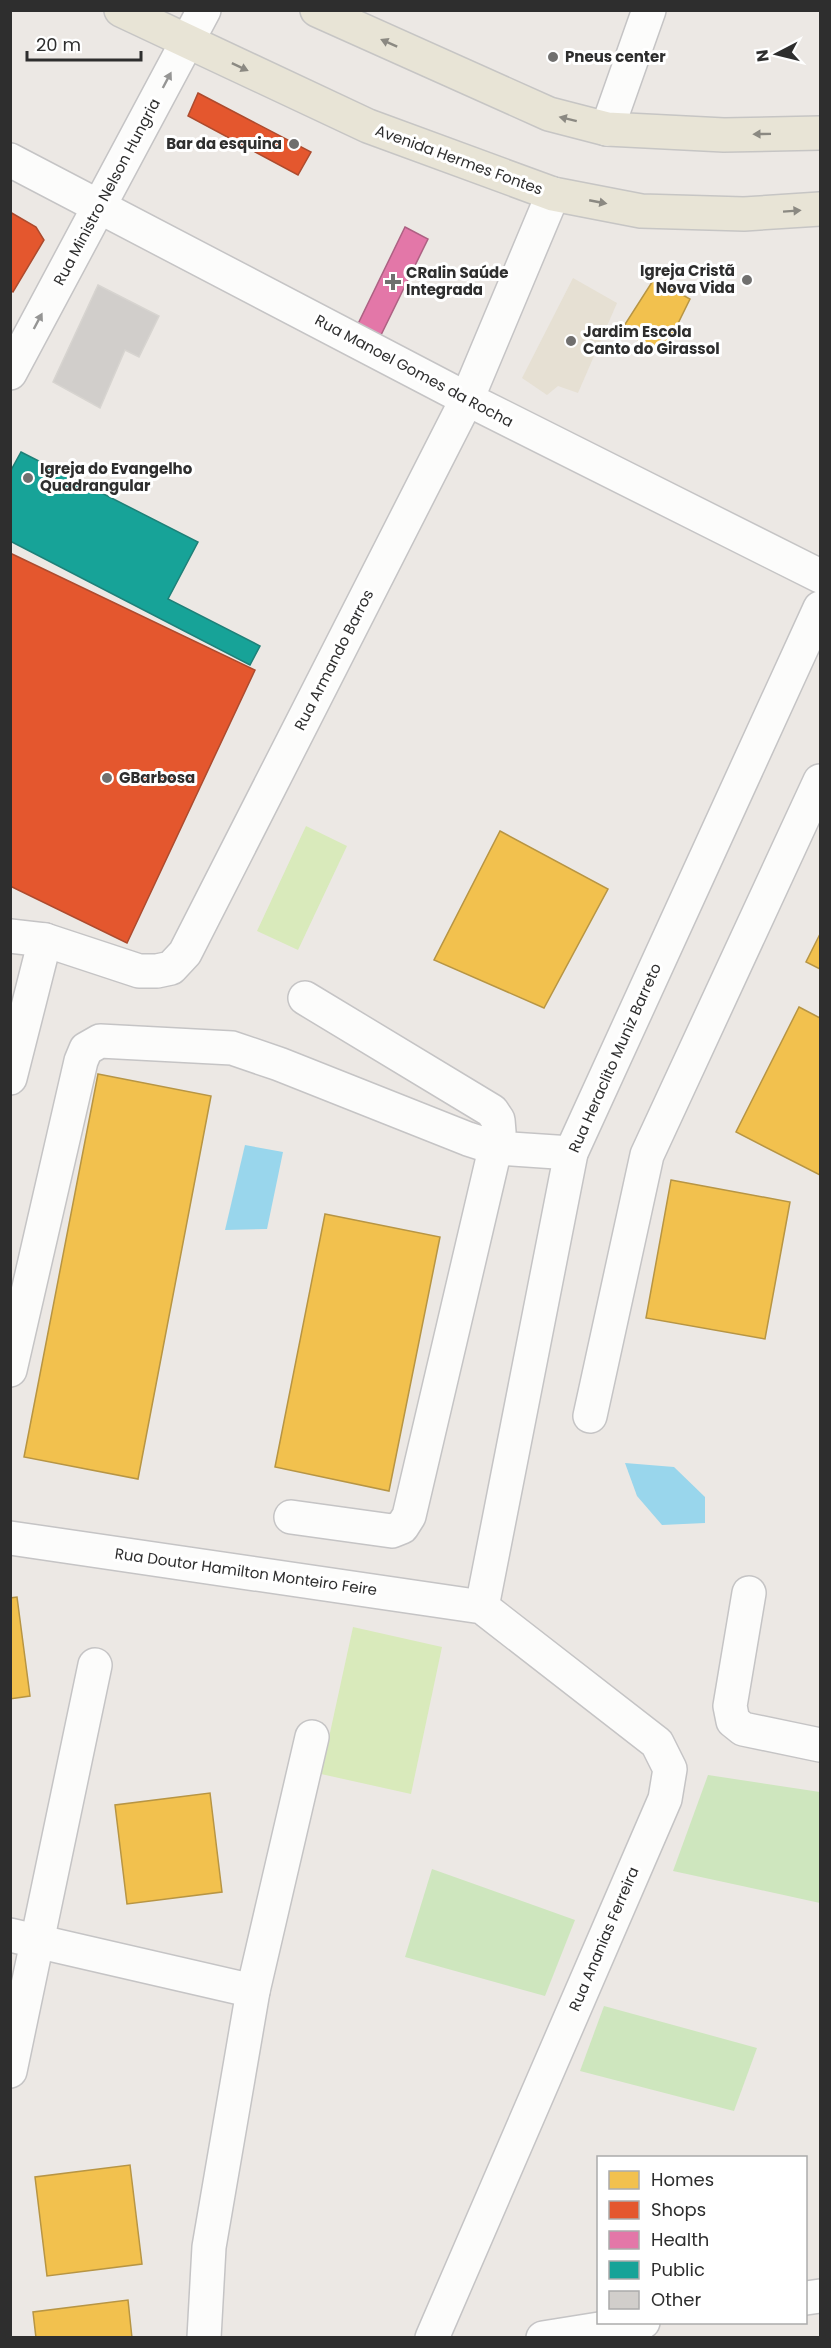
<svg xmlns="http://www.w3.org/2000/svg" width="831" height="2348" viewBox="0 0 831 2348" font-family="Poppins,sans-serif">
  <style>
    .education { fill: #e6e0d3 }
    .green { fill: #cee6be }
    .pitch { fill: #d9eabb }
    .water { fill: #99d6ec }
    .homes { fill: #f2c14e; stroke: #b79544; stroke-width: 1.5 }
    .shops { fill: #e4572e; stroke: #ad4b2e; stroke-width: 1.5 }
    .health { fill: #e377a8; stroke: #ad6183; stroke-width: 1.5 }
    .public { fill: #17a398; stroke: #1e8078; stroke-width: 1.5 }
    .building { fill: #d1cecb; stroke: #d7d4d0; stroke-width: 1.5 }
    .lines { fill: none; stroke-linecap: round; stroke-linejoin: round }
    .minor-casing { stroke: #c5c4c5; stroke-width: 36 }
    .major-casing { stroke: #c6c5c4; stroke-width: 36 }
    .minor { stroke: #fcfcfb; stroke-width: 33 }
    .major { stroke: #e8e4d6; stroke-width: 33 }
    .oneway { fill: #8b8982 }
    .oneway2 { fill: #959594 }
    .poi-dot { fill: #706f6e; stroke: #fff; stroke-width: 2 }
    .labels { text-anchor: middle; stroke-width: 6; stroke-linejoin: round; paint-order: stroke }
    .poi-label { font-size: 15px; font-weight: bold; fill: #2e2e2e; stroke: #fff; text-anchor: start }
    .street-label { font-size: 15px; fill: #2e2e2e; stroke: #fff }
  </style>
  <rect width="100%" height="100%" fill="#ece8e4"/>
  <path class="education" d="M573,278L617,303L578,393L558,386L547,395L522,378Z"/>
  <g class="green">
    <path d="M708,1775L820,1792V1903L673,1871Z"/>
    <path d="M432,1869L575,1920L545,1996L405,1957Z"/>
    <path d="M604,2006L757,2048L734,2111L580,2071Z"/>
  </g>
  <g class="pitch">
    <path d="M306,826L347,846L298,950L257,931Z"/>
    <path d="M353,1627L442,1647L411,1794L321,1774Z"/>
  </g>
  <g class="water">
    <path d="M245,1145L283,1152L267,1229L225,1230Z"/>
    <path d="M625,1463L674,1467L705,1497V1523L662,1525L637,1496Z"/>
  </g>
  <g class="homes">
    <path d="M654,279L690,299L662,356L622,329Z"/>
    <path d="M500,831L608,889L544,1008L434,960Z"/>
    <path d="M820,934V969L806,962Z"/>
    <path d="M799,1007L820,1018V1175L736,1132Z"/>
    <path d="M98,1074L211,1096L138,1479L24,1457Z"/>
    <path d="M671,1180L790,1202L765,1339L646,1318Z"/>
    <path d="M325,1214L440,1237L389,1491L275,1467Z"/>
    <path d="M17,1597L30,1696L10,1699V1598Z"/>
    <path d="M210,1793L222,1892L127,1904L115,1805Z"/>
    <path d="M130,2165L142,2264L47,2276L35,2177Z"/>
    <path d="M128,2300L132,2338H36L33,2312Z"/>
  </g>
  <g class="shops">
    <path d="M198,93L311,152L298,175L188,116Z"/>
    <path d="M10,212L36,227L44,240L13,292L10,290Z"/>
    <path d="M10,553L255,670L127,943L10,886Z"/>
  </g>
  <path class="health" d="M405,227L428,239L380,337L357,326Z"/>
  <path class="public" d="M21,452L198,542L168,599L260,646L250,665L10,541V472Z"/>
  <path class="building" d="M98,285L159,316L139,357L125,350L100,408L53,382Z"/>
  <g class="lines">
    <g class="minor-casing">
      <g id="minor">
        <path d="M607,129L649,10"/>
        <path d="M10,160L467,399L820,576"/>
        <path d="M10,373L204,10"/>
        <path d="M10,936L45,940L139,971H157L171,968L185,953L467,399L553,194"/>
        <path d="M10,1078L45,940"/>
        <path d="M10,1370L81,1061L86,1049L100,1041L232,1048L279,1064L468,1139L496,1148L571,1153"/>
        <path d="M590,1416L647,1155L820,781"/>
        <path d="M291,1517L392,1531L402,1527L409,1516L499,1132L498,1120L492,1111L305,998"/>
        <path d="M10,1538L482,1607L657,1743L670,1769L665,1799L432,2338"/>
        <path d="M749,1593L730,1706L733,1721L743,1729L820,1745"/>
        <path d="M482,1607L571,1153L820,608"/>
        <path d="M10,1935L253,1991"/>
        <path d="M10,2071L95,1665"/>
        <path d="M806,2298L820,2296"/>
        <path d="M204,2338L209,2247L253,1991L312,1737"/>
        <path d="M543,2338L643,2322"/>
      </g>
    </g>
    <g class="major-casing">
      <g id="major">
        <path d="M121,10L368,126L553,194L641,211L744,214L820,209"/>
        <path d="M317,10L549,114L607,129L724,135L820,133"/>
      </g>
    </g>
    <use href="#minor" class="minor"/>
    <use href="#major" class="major"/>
  </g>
  <defs><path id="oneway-solid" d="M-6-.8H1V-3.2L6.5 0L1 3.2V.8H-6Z" transform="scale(1.5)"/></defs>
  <g class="oneway">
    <use href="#oneway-solid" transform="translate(389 43) rotate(-156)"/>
    <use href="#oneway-solid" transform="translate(240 67) rotate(25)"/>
    <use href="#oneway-solid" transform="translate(568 119) rotate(-166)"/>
    <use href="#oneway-solid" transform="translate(762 134) rotate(179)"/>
    <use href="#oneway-solid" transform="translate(598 202) rotate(11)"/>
    <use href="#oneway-solid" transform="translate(792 211) rotate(-4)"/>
  </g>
  <g class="oneway2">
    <use href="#oneway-solid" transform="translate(167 80) rotate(-62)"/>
    <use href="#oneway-solid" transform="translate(38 321) rotate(-62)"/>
  </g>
  <g class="poi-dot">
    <circle cx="553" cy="57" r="6"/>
    <circle cx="294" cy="144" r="6"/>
    <circle cx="747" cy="280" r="6"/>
    <path d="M390 273h6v6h6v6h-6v6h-6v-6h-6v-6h6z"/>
    <circle cx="571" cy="341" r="6"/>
    <circle cx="28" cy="478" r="6"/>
    <circle cx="107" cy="778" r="6"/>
  </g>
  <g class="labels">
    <g class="poi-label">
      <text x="565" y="62">Pneus center</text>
      <text x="282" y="149" text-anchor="end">Bar da esquina</text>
      <text x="735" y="276" text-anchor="end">Igreja Cristã<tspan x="735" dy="17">Nova Vida</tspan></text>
      <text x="406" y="278">CRalin Saúde<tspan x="406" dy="17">Integrada</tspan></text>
      <text x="583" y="337">Jardim Escola<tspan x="583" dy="17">Canto do Girassol</tspan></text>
      <text x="40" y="474">Igreja do Evangelho<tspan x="40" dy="17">Quadrangular</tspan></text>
      <text x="119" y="783">GBarbosa</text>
    </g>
    <g class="street-label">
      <text transform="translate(459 160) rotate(20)" y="5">Avenida Hermes Fontes</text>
      <text transform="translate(107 192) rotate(-62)" y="5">Rua Ministro Nelson Hungria</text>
      <text transform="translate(414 371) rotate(28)" y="5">Rua Manoel Gomes da Rocha</text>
      <text transform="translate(334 660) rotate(-63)" y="5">Rua Armando Barros</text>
      <text transform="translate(615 1058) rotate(-66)" y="5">Rua Heraclito Muniz Barreto</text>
      <text transform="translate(246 1572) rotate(8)" y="5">Rua Doutor Hamilton Monteiro Feire</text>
      <text transform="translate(604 1939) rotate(-67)" y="5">Rua Ananias Ferreira</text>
    </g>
  </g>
  <rect width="831" height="2348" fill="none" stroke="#2e2e2e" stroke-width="24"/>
  <rect x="597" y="2156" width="210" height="168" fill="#ffffff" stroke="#ababab" stroke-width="1.5"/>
  <rect x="609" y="2171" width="30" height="18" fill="#f2c14e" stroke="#ababab" stroke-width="1.5"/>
  <text x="651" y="2186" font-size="18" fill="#2e2e2e">Homes</text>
  <rect x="609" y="2201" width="30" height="18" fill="#e4572e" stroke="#ababab" stroke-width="1.5"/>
  <text x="651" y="2216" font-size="18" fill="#2e2e2e">Shops</text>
  <rect x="609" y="2231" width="30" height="18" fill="#e377a8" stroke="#ababab" stroke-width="1.5"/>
  <text x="651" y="2246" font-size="18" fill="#2e2e2e">Health</text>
  <rect x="609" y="2261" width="30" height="18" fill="#17a398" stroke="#ababab" stroke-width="1.5"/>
  <text x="651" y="2276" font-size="18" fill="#2e2e2e">Public</text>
  <rect x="609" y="2291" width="30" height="18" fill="#d1cecb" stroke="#ababab" stroke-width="1.5"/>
  <text x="651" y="2306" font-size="18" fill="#2e2e2e">Other</text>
  <g transform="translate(777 54) rotate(263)" stroke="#ffffff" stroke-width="4.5" paint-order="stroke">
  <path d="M0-4.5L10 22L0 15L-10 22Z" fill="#2e2e2e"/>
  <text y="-9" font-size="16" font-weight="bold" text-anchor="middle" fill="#2e2e2e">N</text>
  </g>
  <path d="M27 51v9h114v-9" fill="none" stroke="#2e2e2e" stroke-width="3"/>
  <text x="36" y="51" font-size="18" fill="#2e2e2e" stroke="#ffffff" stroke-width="4.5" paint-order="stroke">20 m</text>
</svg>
